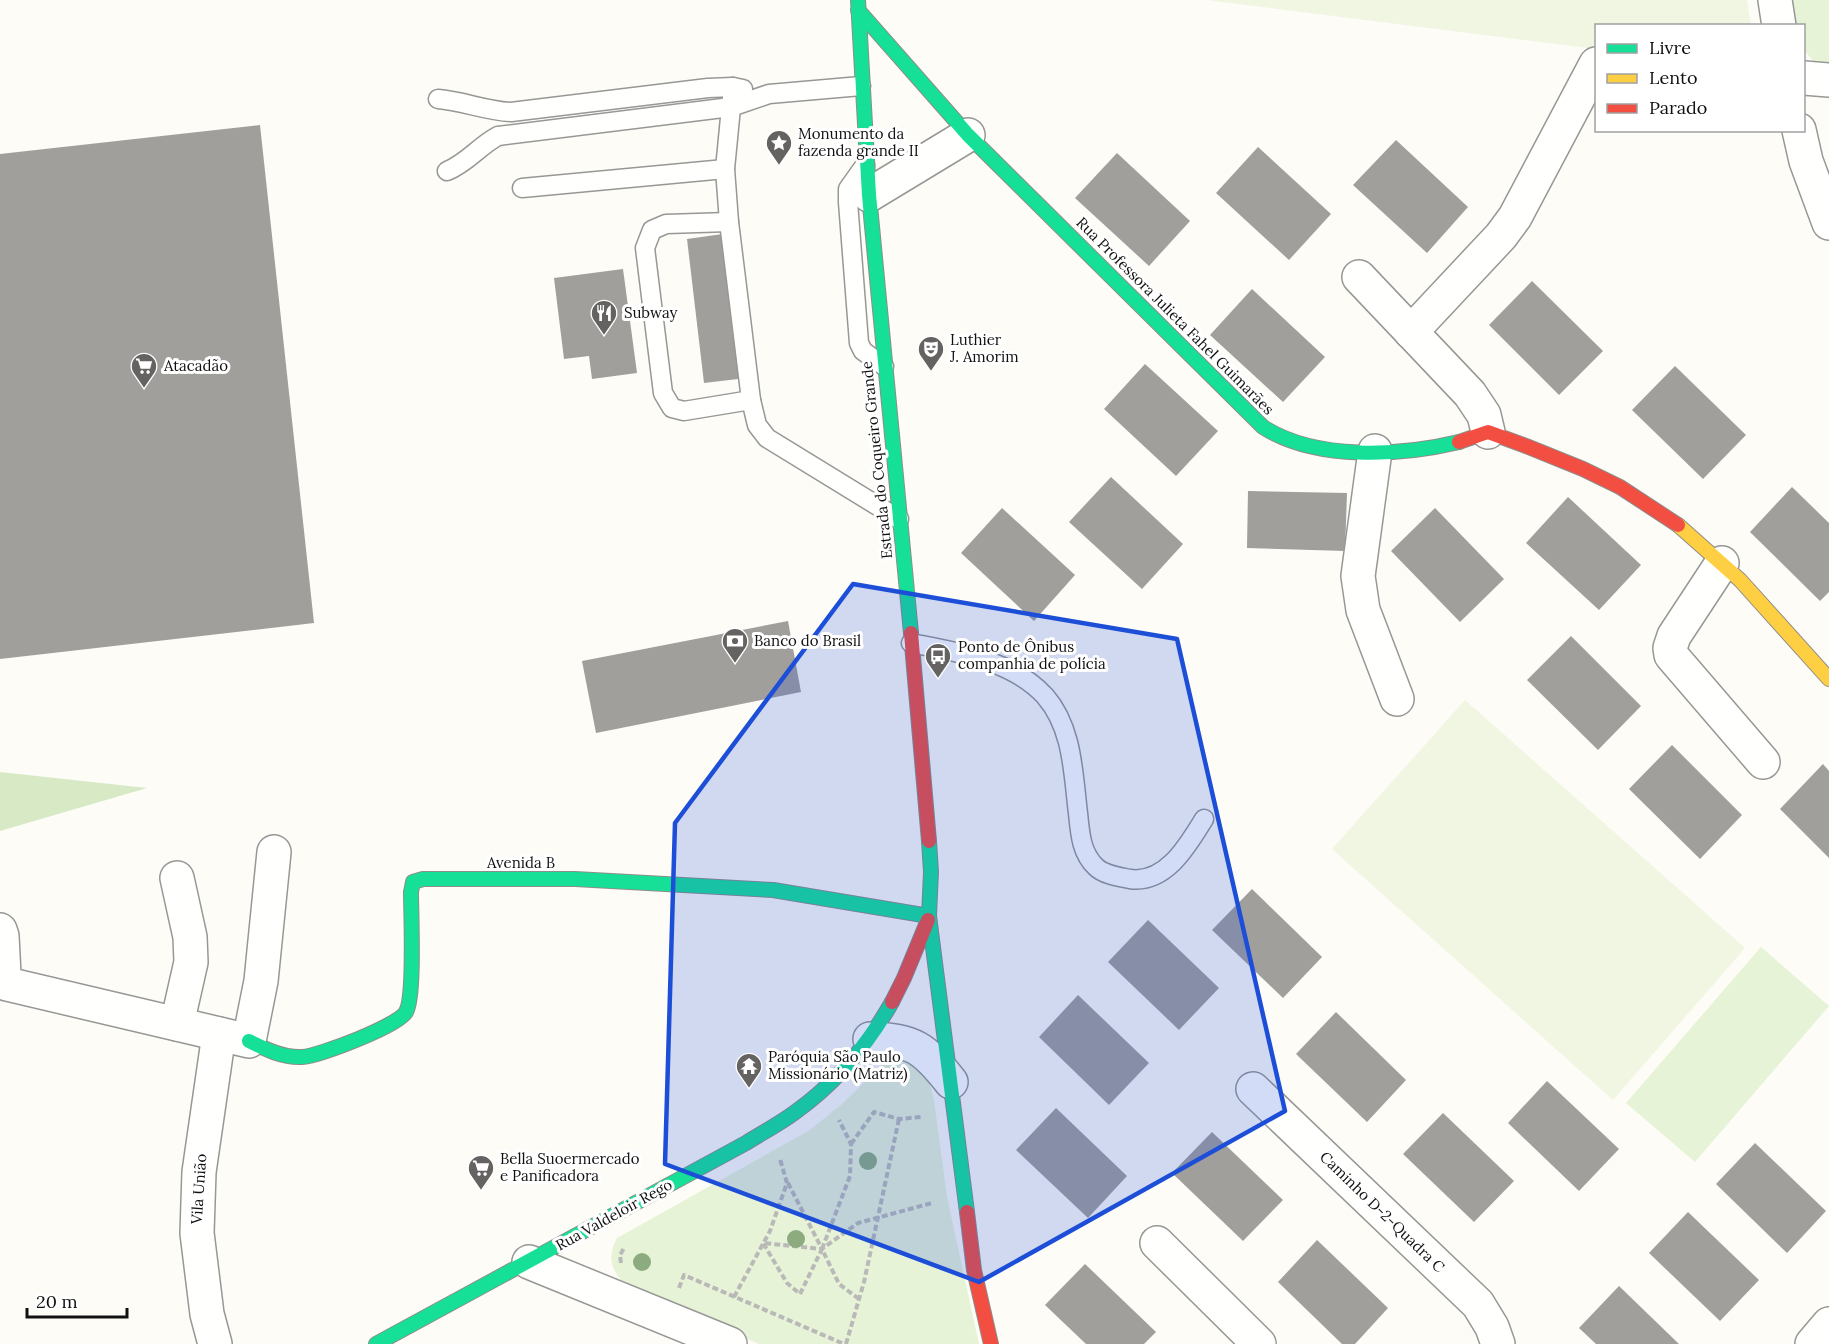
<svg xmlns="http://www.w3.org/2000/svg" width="1829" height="1344" viewBox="0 0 1829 1344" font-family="Lora,serif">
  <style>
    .green { fill: #e7f3d7 }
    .forest { fill: #d8eac5 }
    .pitch { fill: #f0f6e1 }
    .building { fill: #a19f9c }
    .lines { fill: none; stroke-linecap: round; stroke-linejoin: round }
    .lane-casing { stroke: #979795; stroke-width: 21 }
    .street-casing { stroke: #979795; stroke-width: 36 }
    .fast-casing { stroke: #8e8d8b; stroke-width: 16 }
    .slow-casing { stroke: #8e8d8b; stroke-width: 16 }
    .jam-casing { stroke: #8e8d8b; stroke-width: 16 }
    .path { stroke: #b9b9b8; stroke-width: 4; stroke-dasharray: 6 3; stroke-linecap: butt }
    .lane { stroke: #fffffe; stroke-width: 18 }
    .street { stroke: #fffffe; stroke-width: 33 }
    .fast { stroke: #16e098; stroke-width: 14 }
    .slow { stroke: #ffcf43; stroke-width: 14 }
    .jam { stroke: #f24e42; stroke-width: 14 }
    .tree { fill: #8cac80 }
    .marked { fill: #1d4ed8; fill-opacity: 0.2; stroke: #1d4ed8; stroke-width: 4.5; stroke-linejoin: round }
    .labels { text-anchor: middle; stroke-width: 6; stroke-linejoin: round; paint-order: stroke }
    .poi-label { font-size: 15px; fill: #111; stroke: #fff; text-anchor: start }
    .street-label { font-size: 15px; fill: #111; stroke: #fff }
  </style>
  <rect width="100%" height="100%" fill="#fdfcf7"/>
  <g class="green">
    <path d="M1782,0H1829V69L1815,63L1804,50V26L1788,25Z"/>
    <path d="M1761,947L1829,1006L1695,1162L1626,1103Z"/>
    <path d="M899,1060L913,1063L923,1070L930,1084L934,1100L947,1197L979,1344H759L627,1287C612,1271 606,1259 617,1238L810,1130L842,1104L885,1062Z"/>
  </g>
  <path class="forest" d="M0,772L147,788L0,831Z"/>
  <g class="pitch">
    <path d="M1207,0H1747L1751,25L1596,26V49Z"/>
    <path d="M1465,700L1745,948L1613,1100L1332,849Z"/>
  </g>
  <g class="building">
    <path d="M260,125L314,623L0,659V154Z"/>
    <path d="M1396,140L1468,207L1427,253L1353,185Z"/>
    <path d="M1258,147L1331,214L1289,260L1216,193Z"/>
    <path d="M1117,153L1190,221L1149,266L1075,198Z"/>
    <path d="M737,232L755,377L704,383L687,239Z"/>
    <path d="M623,269L637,373L592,379L589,356L564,359L554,278Z"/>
    <path d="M1532,281L1603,351L1559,395L1489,325Z"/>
    <path d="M1252,289L1325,357L1283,402L1210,335Z"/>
    <path d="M1145,364L1218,431L1176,476L1104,409Z"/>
    <path d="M1675,366L1746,435L1703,479L1632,410Z"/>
    <path d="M1111,477L1183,544L1142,589L1069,522Z"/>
    <path d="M1792,487L1829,523V592L1820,601L1750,532Z"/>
    <path d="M1248,491L1347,493L1345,551L1247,548Z"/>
    <path d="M1568,497L1641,565L1599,610L1526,543Z"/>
    <path d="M1002,508L1075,575L1034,621L961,553Z"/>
    <path d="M1435,508L1504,579L1460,622L1391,551Z"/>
    <path d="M788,621L801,692L596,733L582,661Z"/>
    <path d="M1571,636L1641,706L1598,750L1527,680Z"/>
    <path d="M1672,745L1742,815L1700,859L1629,789Z"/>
    <path d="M1823,764L1829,771V858L1780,809Z"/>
    <path d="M1252,889L1322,957L1283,998L1212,930Z"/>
    <path d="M1148,920L1219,988L1179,1030L1108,962Z"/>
    <path d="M1078,995L1149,1063L1109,1105L1039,1037Z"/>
    <path d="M1336,1012L1406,1080L1367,1122L1296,1054Z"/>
    <path d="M1547,1081L1619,1149L1579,1191L1508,1123Z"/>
    <path d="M1056,1108L1127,1176L1088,1218L1016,1150Z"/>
    <path d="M1443,1113L1514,1181L1474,1222L1403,1154Z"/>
    <path d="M1212,1132L1283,1200L1243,1241L1172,1173Z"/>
    <path d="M1755,1143L1826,1211L1787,1253L1716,1184Z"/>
    <path d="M1688,1212L1759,1280L1720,1321L1649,1253Z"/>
    <path d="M1317,1240L1388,1308L1355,1344H1342L1278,1282Z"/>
    <path d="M1085,1264L1156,1332L1144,1344H1086L1045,1305Z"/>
    <path d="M1619,1286L1679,1344H1596L1579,1328Z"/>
  </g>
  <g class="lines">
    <g class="lane-casing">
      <g id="lane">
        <path d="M733,87L725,169L729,222L751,400L757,425L767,438L899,519"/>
        <path d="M438,99C463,101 486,111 511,112L708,88L733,87L743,89"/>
        <path d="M865,165L848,189V202L859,343L863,351L884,366"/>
        <path d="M447,171C467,163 479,146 498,136L731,107L769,94L861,86"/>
        <path d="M522,188L725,169"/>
        <path d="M729,222L666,224L652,230L645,248L663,393L672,408L684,411L751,400"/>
        <path d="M911,643C957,652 1012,660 1045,696C1073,728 1073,773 1078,813C1080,833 1081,853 1096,867C1104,875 1120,877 1130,879C1166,884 1188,845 1204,819"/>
      </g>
    </g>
    <g class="street-casing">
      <g id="street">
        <path d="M1775,0L1779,26"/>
        <path d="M1804,78L1829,80"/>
        <path d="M1799,130L1806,161L1829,223"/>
        <path d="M869,195L968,135"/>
        <path d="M1359,277L1470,394L1484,415L1488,432"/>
        <path d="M1411,332L1501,236L1515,217L1596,64"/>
        <path d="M1375,451L1358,576L1363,610L1397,699"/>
        <path d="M1722,563L1674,636L1670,648L1671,655L1763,762"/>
        <path d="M0,930L2,936L4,975L7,984L249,1041L261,981L274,852"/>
        <path d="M177,1024L191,962L190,937L177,878"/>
        <path d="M870,1039C914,1040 924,1048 951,1082"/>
        <path d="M1253,1089L1478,1304L1492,1327L1498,1344"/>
        <path d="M1157,1243L1259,1344"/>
        <path d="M529,1262L730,1344"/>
        <path d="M215,1344L207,1314L197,1233L199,1172L219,1034"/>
        <path d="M1812,1344L1829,1324"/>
      </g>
    </g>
    <g class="fast-casing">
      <g id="fast">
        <path d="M858,0L869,195L911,633"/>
        <path d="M858,10L968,135L1263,427C1316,461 1400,456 1459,442"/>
        <path d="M929,841L931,872L929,916L967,1212"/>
        <path d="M249,1041C265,1049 283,1058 302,1057C319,1056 398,1026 406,1012C415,997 411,914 411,892L413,882L423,879H575L773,890L929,916"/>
        <path d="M376,1344L746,1143C762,1133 779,1124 794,1113C835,1084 867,1046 892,1002"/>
      </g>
    </g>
    <g class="slow-casing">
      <path id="slow" d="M1678,525L1740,580L1829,679"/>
    </g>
    <g class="jam-casing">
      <g id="jam">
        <path d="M1459,442L1488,432L1526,446L1583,469L1620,487L1678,525"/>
        <path d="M911,633L929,841"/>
        <path d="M892,1002L904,978L928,920"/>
        <path d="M967,1212L974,1270L991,1344"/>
      </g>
    </g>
    <g class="path">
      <path d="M851,1144L874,1112L899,1119L921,1117"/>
      <path d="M788,1183L822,1249"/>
      <path d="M822,1249L850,1176L851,1144L839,1120"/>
      <path d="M621,1263L620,1255L624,1248"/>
      <path d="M679,1288L684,1275L844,1344"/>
      <path d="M734,1297L770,1231L787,1183L780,1159"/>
      <path d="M859,1299L839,1284L822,1249L800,1294L787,1283L763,1243L822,1249L858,1223L932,1203"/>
      <path d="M846,1344L864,1282L899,1119"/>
    </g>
    <use href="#lane" class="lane"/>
    <use href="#street" class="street"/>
    <use href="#fast" class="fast"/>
    <use href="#slow" class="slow"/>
    <use href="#jam" class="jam"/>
  </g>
  <g class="tree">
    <circle cx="868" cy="1161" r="9"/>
    <circle cx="796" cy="1239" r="9"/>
    <circle cx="642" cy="1262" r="9"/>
  </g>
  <path class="marked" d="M853,584L1177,639L1285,1111L979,1282L665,1164L675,823Z"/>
  <defs>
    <g id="sight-pin" transform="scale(1.35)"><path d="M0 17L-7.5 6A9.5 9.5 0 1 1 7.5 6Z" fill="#646362" stroke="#fff"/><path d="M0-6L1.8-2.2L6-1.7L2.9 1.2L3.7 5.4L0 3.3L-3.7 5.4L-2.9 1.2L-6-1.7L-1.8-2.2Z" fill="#fff"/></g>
    <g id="restaurant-pin" transform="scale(1.35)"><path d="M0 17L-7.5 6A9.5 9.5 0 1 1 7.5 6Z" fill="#646362" stroke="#fff"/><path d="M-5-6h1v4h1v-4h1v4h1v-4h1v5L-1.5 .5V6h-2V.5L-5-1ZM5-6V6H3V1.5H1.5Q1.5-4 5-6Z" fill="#fff"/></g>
    <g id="theatre-pin" transform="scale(1.35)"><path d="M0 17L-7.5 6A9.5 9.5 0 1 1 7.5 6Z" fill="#646362" stroke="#fff"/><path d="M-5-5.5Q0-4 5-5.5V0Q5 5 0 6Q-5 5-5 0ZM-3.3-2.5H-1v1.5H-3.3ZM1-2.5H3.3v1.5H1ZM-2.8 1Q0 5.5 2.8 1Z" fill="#fff"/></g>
    <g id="supermarket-pin" transform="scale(1.35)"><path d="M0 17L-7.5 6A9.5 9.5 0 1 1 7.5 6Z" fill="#646362" stroke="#fff"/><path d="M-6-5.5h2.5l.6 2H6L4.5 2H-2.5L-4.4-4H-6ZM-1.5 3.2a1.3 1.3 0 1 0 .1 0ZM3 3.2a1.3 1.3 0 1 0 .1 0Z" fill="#fff"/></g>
    <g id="bank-pin" transform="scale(1.35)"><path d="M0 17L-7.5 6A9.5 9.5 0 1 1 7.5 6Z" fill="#646362" stroke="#fff"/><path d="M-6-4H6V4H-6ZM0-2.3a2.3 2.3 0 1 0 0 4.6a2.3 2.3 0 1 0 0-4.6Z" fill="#fff"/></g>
    <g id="bus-pin" transform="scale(1.35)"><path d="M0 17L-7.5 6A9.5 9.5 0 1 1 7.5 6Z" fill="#646362" stroke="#fff"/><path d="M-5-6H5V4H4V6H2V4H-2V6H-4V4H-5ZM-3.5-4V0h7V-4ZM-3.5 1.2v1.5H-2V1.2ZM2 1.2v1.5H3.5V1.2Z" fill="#fff"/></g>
    <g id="temple-pin" transform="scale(1.35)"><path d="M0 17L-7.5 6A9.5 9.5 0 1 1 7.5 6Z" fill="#646362" stroke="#fff"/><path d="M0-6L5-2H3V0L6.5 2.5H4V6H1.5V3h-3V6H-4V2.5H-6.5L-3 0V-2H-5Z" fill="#fff"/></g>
  </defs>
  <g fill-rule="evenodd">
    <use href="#sight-pin" x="779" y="143"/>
    <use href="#restaurant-pin" x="604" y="313"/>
    <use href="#theatre-pin" x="931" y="349"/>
    <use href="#supermarket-pin" x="144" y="366"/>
    <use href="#bank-pin" x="735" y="641"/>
    <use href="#bus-pin" x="938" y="656"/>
    <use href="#temple-pin" x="749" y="1066"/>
    <use href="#supermarket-pin" x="481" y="1168"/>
  </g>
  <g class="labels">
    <g class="poi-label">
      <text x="798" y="139">Monumento da<tspan x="798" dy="17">fazenda grande II</tspan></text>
      <text x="624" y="318">Subway</text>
      <text x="950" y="345">Luthier<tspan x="950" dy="17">J. Amorim</tspan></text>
      <text x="164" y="371">Atacadão</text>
      <text x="754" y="646">Banco do Brasil</text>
      <text x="958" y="652">Ponto de Ônibus<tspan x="958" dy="17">companhia de polícia</tspan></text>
      <text x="768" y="1062">Paróquia São Paulo<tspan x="768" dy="17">Missionário (Matriz)</tspan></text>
      <text x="500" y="1164">Bella Suoermercado<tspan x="500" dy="17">e Panificadora</tspan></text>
    </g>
    <g class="street-label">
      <text transform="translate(1175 316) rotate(45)" y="5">Rua Professora Julieta Fahel Guimarães</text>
      <text transform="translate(877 460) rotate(-96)" y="5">Estrada do Coqueiro Grande</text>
      <text x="521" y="868">Avenida B</text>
      <text transform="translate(199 1189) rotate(-86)" y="5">Vila União</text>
      <text transform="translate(1382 1212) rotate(44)" y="5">Caminho D-2-Quadra C</text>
      <text transform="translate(614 1215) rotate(-29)" y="5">Rua Valdeloir Rego</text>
    </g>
  </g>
  <rect x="1595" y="24" width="210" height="108" fill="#ffffff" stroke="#a0a0a0" stroke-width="1.5"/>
  <rect x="1607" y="44" width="30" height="9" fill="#16e098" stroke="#a0a0a0" stroke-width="1.5"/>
  <text x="1649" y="54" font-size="18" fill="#111111">Livre</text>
  <rect x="1607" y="74" width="30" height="9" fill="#ffcf43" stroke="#a0a0a0" stroke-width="1.5"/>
  <text x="1649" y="84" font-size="18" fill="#111111">Lento</text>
  <rect x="1607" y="104" width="30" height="9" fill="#f24e42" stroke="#a0a0a0" stroke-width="1.5"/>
  <text x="1649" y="114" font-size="18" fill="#111111">Parado</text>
  <path d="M27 1308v9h100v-9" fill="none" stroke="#111111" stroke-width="3"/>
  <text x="36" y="1308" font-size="18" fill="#111111" stroke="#ffffff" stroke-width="4.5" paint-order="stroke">20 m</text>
</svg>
